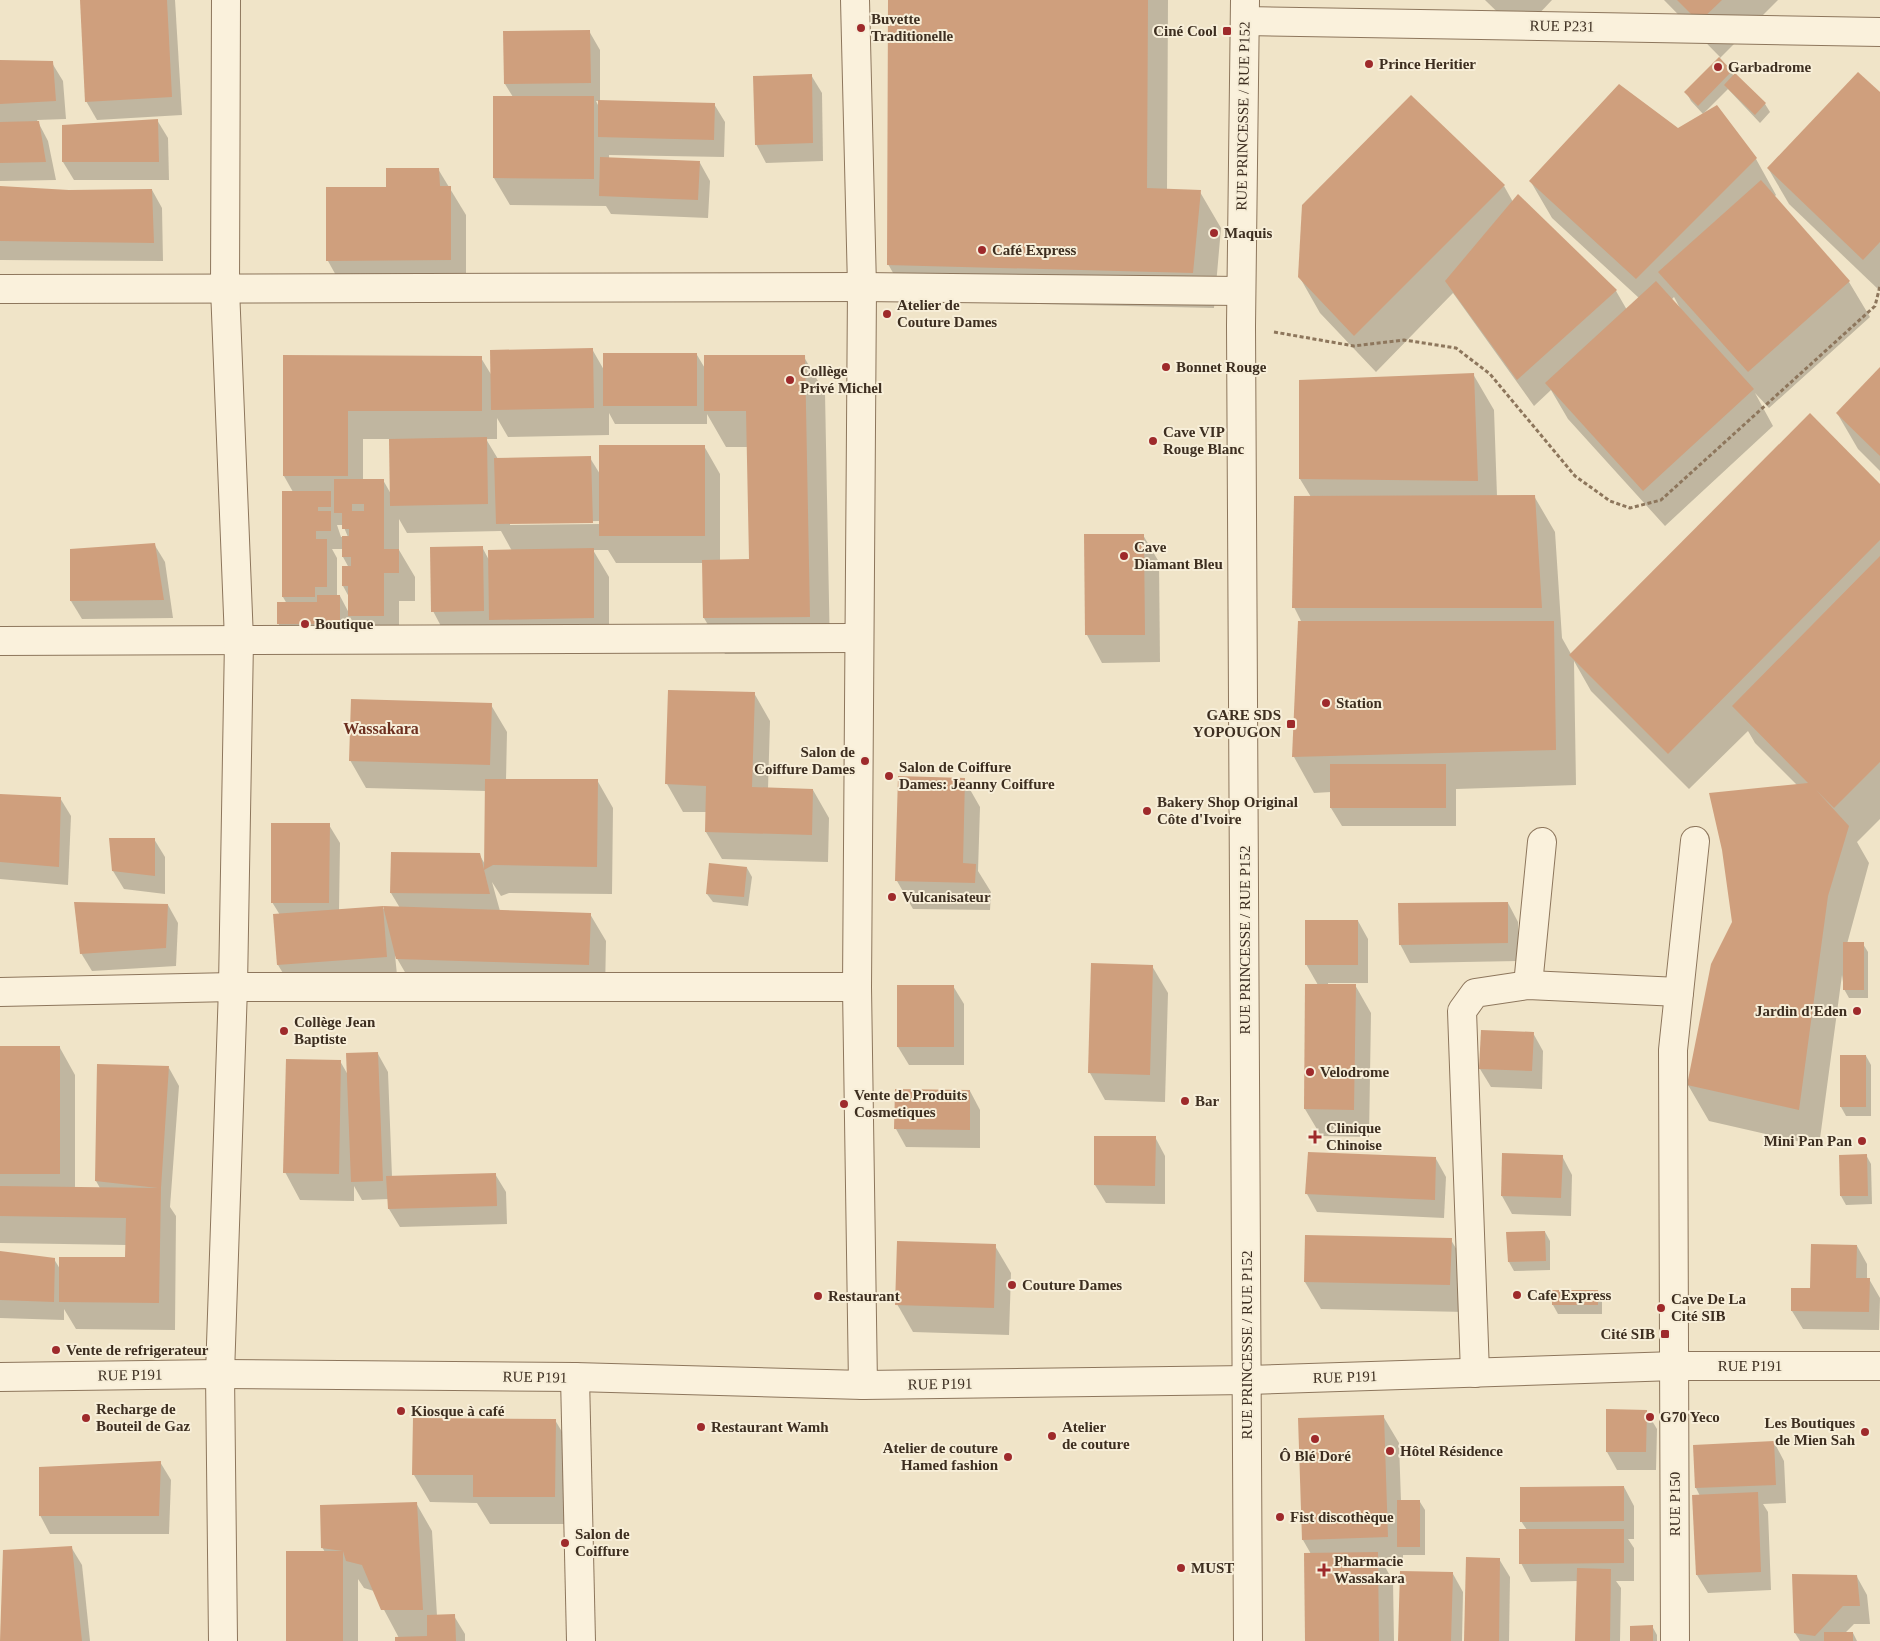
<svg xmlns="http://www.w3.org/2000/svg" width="1880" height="1641" viewBox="0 0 1880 1641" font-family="Georgia,serif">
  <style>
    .shadow { fill: #0003; fill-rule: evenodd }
    .building { fill: #cf9f7d; fill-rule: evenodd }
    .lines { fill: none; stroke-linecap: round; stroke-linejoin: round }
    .minor-casing { stroke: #8d765c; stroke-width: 30 }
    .tertiary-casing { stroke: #8d765c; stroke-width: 30 }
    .path { stroke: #8d765c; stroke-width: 3; stroke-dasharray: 4 2.5; stroke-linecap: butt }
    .minor { stroke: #faf1dc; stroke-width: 28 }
    .tertiary { stroke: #faf1dc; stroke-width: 28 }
    .poi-dot { fill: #9e2a2b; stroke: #f7eed8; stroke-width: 2 }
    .labels { text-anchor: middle; stroke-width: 4; stroke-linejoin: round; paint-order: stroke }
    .poi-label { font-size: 15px; font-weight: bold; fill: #3d2e20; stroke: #f7eed8; text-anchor: start }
    .street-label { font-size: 15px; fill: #3d2e20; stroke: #f7eed8 }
    .neighbourhood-label { font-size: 16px; font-weight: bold; fill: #6b2e1e; stroke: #f7eed8 }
  </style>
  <rect width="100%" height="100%" fill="#f0e4c8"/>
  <g class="shadow">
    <path d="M81,0H175L182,115L97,120L86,101Z"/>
    <path d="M889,0H1168L1167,190L1200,192L1221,228L1214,308L909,301L888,264Z"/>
    <path d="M1485,0H1552L1520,34Z"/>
    <path d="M1664,0H1778L1719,59L1734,76L1765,104L1770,112L1760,123L1728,89L1703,114L1691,101L1686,92L1720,57Z"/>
    <path d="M589,31L600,50V102L714,104L725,122L724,157L609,155V159L700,163L710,181L708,218L611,214L606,206L510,205L494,178L513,97L505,84ZM596,101H599V107Z"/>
    <path d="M0,61L52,63L63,81L66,119L37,120L48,141L56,180L0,181Z"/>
    <path d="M811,75L822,93L823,161L766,163L756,144Z"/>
    <path d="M1880,94V291L1789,204L1768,168Z"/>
    <path d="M157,120L168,138L169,180H74L63,162Z"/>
    <path d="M1678,130L1756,159L1776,195L1774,197L1849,282L1870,317L1769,408L1755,393L1773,426L1665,526L1568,419L1551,390L1534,406L1453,293L1376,372L1320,313L1299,276L1504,186L1513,202L1616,291L1627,310L1639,298L1552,218L1531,182ZM1674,297L1681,310L1671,300Z"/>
    <path d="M438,169L466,215V287L343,288L328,261Z"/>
    <path d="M0,187L69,191L152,190L162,208L163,261L0,260Z"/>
    <path d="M592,349L604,370L697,355L706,370L804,357L825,393L830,653L725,654L704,618L703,563H616L608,550H593L609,577V645L443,630L433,611L482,547L489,560L512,551L501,531L407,533L399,519V550L415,577V601H399V643H365L350,617V642H289L278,623L287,604L283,597L293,492L284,476V357L481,358L492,376ZM609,413L615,424H707V414L726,447H748L750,560L720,561V474L704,446L600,474L590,458L498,459L486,439H497V418L508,437L609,435ZM363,439H390L391,494L383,480H363ZM599,521V524L510,525V523ZM337,525H343L348,537H341ZM332,549H343V557L349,568H343V586L349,597V613L340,596H337V558Z"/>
    <path d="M1880,369V471L1858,449L1837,413Z"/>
    <path d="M1473,374L1494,410L1497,496H1534L1555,532L1562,638L1571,654L1880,485V819L1857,842L1869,863L1847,944H1863L1868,952V998H1849L1844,989L1842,975L1819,1146L1709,1121L1688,1085L1797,785L1755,743L1748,731L1689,789L1591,691L1574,661L1576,785L1456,789V826H1342L1331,808V792L1314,793L1294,757L1302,623L1294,607L1311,497L1300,479V381Z"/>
    <path d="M1143,535L1159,562L1160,662L1102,663L1087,635L1085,536Z"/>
    <path d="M154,544L165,562L173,618L82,619L71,601Z"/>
    <path d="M669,691L754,693L770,721L768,789L813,790L829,818L828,862L722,859L706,832L707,812H683L667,784Z"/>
    <path d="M491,705L507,732L506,780H597L613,808L612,894L509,893L501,896L492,882L500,911L590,914L606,941L605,992L413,986L395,955L397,975L289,983L278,965L275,916L280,915L272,902L329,825L340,843L339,911L400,908L391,893L479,854L486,866V791L366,788L350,760Z"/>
    <path d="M899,777L964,779L980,807L978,871L991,892L990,910L913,909L897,881Z"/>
    <path d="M0,796L60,798L71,816L68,885L0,879Z"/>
    <path d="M154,839L165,857V894L124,889L113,871Z"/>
    <path d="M747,868L752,877L748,906L713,902L707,894Z"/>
    <path d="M1508,903L1518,922V961L1410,963L1400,944Z"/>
    <path d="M168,905L178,923L176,966L92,971L81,953Z"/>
    <path d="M1358,921L1368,939V983H1328V985H1355L1371,1013L1369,1137L1321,1136L1305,1109L1318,985L1306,964Z"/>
    <path d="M1152,966L1168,993L1165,1102L1105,1100L1090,1073Z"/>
    <path d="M953,986L964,1004V1065H909L898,1047Z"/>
    <path d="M1482,1031L1533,1033L1543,1051L1542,1089L1491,1087L1480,1069Z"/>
    <path d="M0,1048H60L75,1075V1188H100L96,1181L169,1068L179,1086L170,1207L176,1216L175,1330L76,1329L64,1309V1320L0,1318V1252L54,1259L60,1269L126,1259L127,1245L0,1243Z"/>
    <path d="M378,1054L388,1072L392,1177L495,1174L506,1192L507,1224L400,1227L389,1209V1199L362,1200L354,1186V1201L300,1200L285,1172L340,1061L348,1075Z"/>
    <path d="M1866,1056L1871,1065V1116H1846L1841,1107Z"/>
    <path d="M970,1091L980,1110V1148L906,1147L896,1129Z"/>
    <path d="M1155,1137L1165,1156V1204L1106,1203L1095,1185Z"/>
    <path d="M1866,1155L1871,1164L1872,1204L1846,1205L1841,1196L1840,1156Z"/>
    <path d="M1562,1156L1572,1175L1571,1216L1512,1214L1502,1196Z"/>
    <path d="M1436,1159L1446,1177L1444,1218L1317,1212L1307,1194Z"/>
    <path d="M1545,1232L1550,1241V1270L1514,1271L1509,1262Z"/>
    <path d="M1451,1240L1467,1267L1466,1312L1321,1309L1305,1282Z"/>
    <path d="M995,1246L1011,1273L1009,1335L913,1332L897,1304Z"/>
    <path d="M1857,1246L1867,1264V1279H1869L1880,1298L1879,1330L1803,1329L1792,1311Z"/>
    <path d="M1597,1292L1602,1301V1314H1558L1553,1305Z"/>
    <path d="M1646,1411L1657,1429L1656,1470H1617L1607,1452Z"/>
    <path d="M1383,1416L1399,1443L1401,1502H1420L1425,1510V1555H1403V1564L1384,1565L1393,1581L1394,1641H1306L1311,1554L1303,1540Z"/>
    <path d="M555,1420L571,1447L570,1524H490L477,1503L430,1502L414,1475Z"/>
    <path d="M1774,1442L1784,1461L1786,1503L1763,1504L1768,1512L1771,1590L1708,1593L1697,1575L1694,1496H1700L1696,1488L1694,1447Z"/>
    <path d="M160,1462L171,1480L169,1534H50L40,1515Z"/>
    <path d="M1624,1487L1634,1506V1539H1628L1634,1548V1581H1616L1621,1588L1620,1641H1577L1578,1581L1531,1582L1521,1563L1527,1530L1521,1521Z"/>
    <path d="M416,1503L432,1531L437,1616H454L465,1634V1641H396L399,1638L374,1591L364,1588L358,1579V1641H287L325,1552L322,1547Z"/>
    <path d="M71,1547L82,1565L90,1641H0Z"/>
    <path d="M1499,1559L1510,1577L1509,1641H1466Z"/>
    <path d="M1453,1574L1463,1592L1462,1641H1399Z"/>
    <path d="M1857,1577L1867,1595L1870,1624H1854L1845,1633H1853L1857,1641H1800L1795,1633Z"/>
    <path d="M1652,1626L1657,1635V1641H1631Z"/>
  </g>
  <g class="building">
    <path d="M80,0H167L172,97L85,102Z"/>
    <path d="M888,0H1148L1147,188L1201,190L1193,273L887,265Z"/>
    <path d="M1677,0H1722L1699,22Z"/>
    <path d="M590,30L591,83L504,84L503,31Z"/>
    <path d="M1719,57L1732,71L1698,106L1684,92Z"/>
    <path d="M0,60L53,61L56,101L0,104Z"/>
    <path d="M1858,72L1880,92V242L1863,260L1767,168Z"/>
    <path d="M1735,73L1766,103L1755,115L1724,85Z"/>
    <path d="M812,74L813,143L755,145L753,76Z"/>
    <path d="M1619,84L1678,128L1717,105L1757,158L1636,279L1529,181Z"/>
    <path d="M1411,95L1505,185L1354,336L1298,277L1302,205Z"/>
    <path d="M493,96H594V179L493,178Z"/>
    <path d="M598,100L715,103L714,140L598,137Z"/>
    <path d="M158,119L159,162H62V125Z"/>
    <path d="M39,121L46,162L0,163V122Z"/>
    <path d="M600,157L700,161L698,200L599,196Z"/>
    <path d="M386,168H439L440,186H451V260L326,261V187H386Z"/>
    <path d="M1761,180L1850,281L1748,372L1658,272Z"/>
    <path d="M0,186L69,190L152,189L154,243L0,241Z"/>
    <path d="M1518,194L1617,290L1517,380L1445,281Z"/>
    <path d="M1656,281L1754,389L1643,491L1545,383Z"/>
    <path d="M593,348L594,408L491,410L490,350Z"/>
    <rect x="603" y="353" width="94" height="53"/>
    <path d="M283,355L482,356V411H348V476H283Z"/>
    <path d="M704,355H805L810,617L703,618L702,560L749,559L746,411H704Z"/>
    <path d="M1880,367V456L1836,413Z"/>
    <path d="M1474,373L1478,481L1299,479V380Z"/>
    <path d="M1810,413L1880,484V540L1668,754L1569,655Z"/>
    <path d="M487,437L488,504L390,506L389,439Z"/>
    <rect x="599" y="445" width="106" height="91"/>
    <path d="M591,456L593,523L496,524L494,458Z"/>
    <path d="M334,479H384V549H399V573H384V616H348V586H342V566H351V557H342V536H349V529H342V513H334ZM352,504H364V511H352Z"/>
    <path d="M282,491H331V507H318V511H331V531H316V539H327V587H315V597H282Z"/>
    <path d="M1535,495L1542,608H1292L1294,496Z"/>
    <path d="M1084,534H1144L1145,635H1085Z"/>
    <path d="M155,543L164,600L70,601V549Z"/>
    <path d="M483,546L484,611L431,612L430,547Z"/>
    <path d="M594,548V618L489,620L488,550Z"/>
    <path d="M1880,556V762L1834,808L1816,790L1849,826L1828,896L1799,1110L1687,1085L1711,964L1732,922L1722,850L1709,793L1808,783L1732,706Z"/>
    <path d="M317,595H340V624H277V602H317Z"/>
    <path d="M1298,621H1554L1556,750L1292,757Z"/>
    <path d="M668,690L755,692L752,787L813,789L812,835L705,832L706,786L665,784Z"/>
    <path d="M351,699L492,703L490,765L349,761Z"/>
    <rect x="1330" y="764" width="116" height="44"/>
    <path d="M898,776L965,778L963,863L976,864L975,883L895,881Z"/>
    <path d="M485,779H598L597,867L493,865L484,870Z"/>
    <path d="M0,794L61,797L59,867L0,862Z"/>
    <path d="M271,823H330L329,903H271Z"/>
    <path d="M109,838H155V876L112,871Z"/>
    <path d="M391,852L480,853L490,894L390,893Z"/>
    <path d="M709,863L747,867L744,897L706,894Z"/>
    <path d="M74,902L168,904L166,948L80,954Z"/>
    <path d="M1508,902V943L1399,945L1398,903Z"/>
    <path d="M383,906L387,957L277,965L273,914Z"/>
    <path d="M383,906L591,913L589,965L396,959Z"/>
    <rect x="1305" y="920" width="53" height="45"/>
    <rect x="1843" y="942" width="21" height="48"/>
    <path d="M1091,963L1153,965L1150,1075L1088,1073Z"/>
    <path d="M1305,984H1356L1354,1110L1304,1109Z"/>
    <rect x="897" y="985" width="57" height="62"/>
    <path d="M1481,1030L1534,1032L1532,1071L1479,1069Z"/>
    <rect x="0" y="1046" width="60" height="128"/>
    <path d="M378,1052L383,1181L351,1182L346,1053Z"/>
    <rect x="1840" y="1055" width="26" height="52"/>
    <path d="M286,1059L341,1060L339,1174L283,1173Z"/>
    <path d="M97,1064L169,1066L161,1188L159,1303L59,1302V1257H125L126,1218L0,1216V1186L158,1188L95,1181Z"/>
    <path d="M895,1089L970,1090V1130L894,1129Z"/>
    <path d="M1094,1136H1156L1155,1186L1094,1185Z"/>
    <path d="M1308,1152L1436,1157L1435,1200L1305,1194Z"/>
    <path d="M1502,1153L1563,1155L1561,1198L1501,1196Z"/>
    <path d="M1867,1154L1868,1196H1840L1839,1155Z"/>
    <path d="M496,1173L497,1206L388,1209L386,1176Z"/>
    <path d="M1545,1231L1546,1261L1508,1262L1506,1232Z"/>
    <path d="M1305,1235L1452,1238L1450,1285L1304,1282Z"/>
    <path d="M897,1241L996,1244L994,1308L895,1305Z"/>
    <path d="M1811,1244L1857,1245L1856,1278H1870L1869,1312L1791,1311V1288H1810Z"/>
    <path d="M0,1251L55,1258L54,1302L0,1300Z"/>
    <rect x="1552" y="1290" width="46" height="15"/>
    <path d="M1606,1409L1647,1410L1646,1452H1606Z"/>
    <path d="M1384,1415L1388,1537L1302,1540L1298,1418Z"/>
    <path d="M413,1418L556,1419L555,1497H473V1475H412Z"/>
    <path d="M1774,1441L1776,1485L1695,1488L1693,1445Z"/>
    <path d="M161,1461L159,1516H39V1467Z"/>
    <path d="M1624,1486V1521L1520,1522V1487Z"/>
    <path d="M1758,1492L1761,1572L1696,1575L1692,1495Z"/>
    <rect x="1397" y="1500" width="23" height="47"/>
    <path d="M417,1502L423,1610H381L362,1565L346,1561L343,1551V1641H286V1551H343L321,1548L320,1505Z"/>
    <path d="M1519,1529H1624V1563L1519,1564Z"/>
    <path d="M72,1546L82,1641H0L3,1550Z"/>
    <path d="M1378,1552L1379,1641H1305L1304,1553Z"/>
    <path d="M1466,1557L1500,1558L1499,1641H1464Z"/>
    <path d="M1577,1568L1611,1569L1610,1641H1575Z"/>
    <path d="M1400,1571L1453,1572L1451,1641H1398Z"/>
    <path d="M1792,1574L1857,1575L1860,1606H1843L1815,1636L1794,1633Z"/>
    <path d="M455,1614L456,1641H395V1637L427,1636V1615Z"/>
    <path d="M1653,1625V1641H1630V1626Z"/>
    <rect x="1824" y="1632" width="29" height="9"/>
  </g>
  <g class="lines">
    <g class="minor-casing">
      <g id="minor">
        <path d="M855,0L862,287L857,987L863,1385"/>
        <path d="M1245,21L1880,32"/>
        <path d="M0,289L862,287L1241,291"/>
        <path d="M0,641L858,638"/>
        <path d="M1528,985L1542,842"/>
        <path d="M0,992L233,987H857"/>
        <path d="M1475,1373L1462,1011L1475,993L1528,985L1679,992"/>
        <path d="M0,1377L220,1374L575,1377L863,1385L1248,1380L1675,1366H1880"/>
        <path d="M575,1377L581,1641"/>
        <path d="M223,1641L220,1374L233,987L239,640L225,288L226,0"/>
        <path d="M1675,1641L1673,1050L1695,841"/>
      </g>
    </g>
    <g class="tertiary-casing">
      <path id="tertiary" d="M1245,0L1241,326L1248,1641"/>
    </g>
    <path class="path" d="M1274,332L1354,346L1404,340L1456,348L1490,374L1575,476L1610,501L1630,508L1661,500L1875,306L1880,286"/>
    <use href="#minor" class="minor"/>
    <use href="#tertiary" class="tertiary"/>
  </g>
  <g class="poi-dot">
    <circle cx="861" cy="28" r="5"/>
    <rect x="1222" y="26" width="10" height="10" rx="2.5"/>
    <circle cx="1369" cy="64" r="5"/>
    <circle cx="1718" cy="67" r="5"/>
    <circle cx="1214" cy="233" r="5"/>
    <circle cx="982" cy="250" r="5"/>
    <circle cx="887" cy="314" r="5"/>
    <circle cx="1166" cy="367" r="5"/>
    <circle cx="790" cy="380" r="5"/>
    <circle cx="1153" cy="441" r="5"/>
    <circle cx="1124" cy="556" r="5"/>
    <circle cx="305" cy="624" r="5"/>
    <circle cx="1326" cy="703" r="5"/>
    <rect x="1286" y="719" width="10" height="10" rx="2.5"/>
    <circle cx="865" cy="761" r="5"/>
    <circle cx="889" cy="776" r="5"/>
    <circle cx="1147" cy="811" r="5"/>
    <circle cx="892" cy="897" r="5"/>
    <circle cx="1857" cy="1011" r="5"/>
    <circle cx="284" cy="1031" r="5"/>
    <circle cx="1310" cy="1072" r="5"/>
    <circle cx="1185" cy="1101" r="5"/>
    <circle cx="844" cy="1104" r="5"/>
    <path d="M1312.5 1129.5h5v5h5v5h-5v5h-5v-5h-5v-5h5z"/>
    <circle cx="1862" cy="1141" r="5"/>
    <circle cx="1012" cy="1285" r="5"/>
    <circle cx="1517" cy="1295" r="5"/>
    <circle cx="818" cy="1296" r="5"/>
    <circle cx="1661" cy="1308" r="5"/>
    <rect x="1660" y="1329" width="10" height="10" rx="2.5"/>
    <circle cx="56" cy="1350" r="5"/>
    <circle cx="401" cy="1411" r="5"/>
    <circle cx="1650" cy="1417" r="5"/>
    <circle cx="86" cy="1418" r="5"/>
    <circle cx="701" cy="1427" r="5"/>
    <circle cx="1865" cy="1432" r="5"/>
    <circle cx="1052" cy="1436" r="5"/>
    <circle cx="1315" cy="1439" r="5"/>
    <circle cx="1390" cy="1451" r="5"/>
    <circle cx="1008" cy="1457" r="5"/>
    <circle cx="1280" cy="1517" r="5"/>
    <circle cx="565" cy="1543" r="5"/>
    <circle cx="1181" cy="1568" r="5"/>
    <path d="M1321.5 1562.5h5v5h5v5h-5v5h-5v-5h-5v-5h5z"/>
  </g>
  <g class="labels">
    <g class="poi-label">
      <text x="871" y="24">Buvette<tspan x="871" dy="17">Traditionelle</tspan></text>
      <text x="1217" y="36" text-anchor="end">Ciné Cool</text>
      <text x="1379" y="69">Prince Heritier</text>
      <text x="1728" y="72">Garbadrome</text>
      <text x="1224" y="238">Maquis</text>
      <text x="992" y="255">Café Express</text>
      <text x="897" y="310">Atelier de<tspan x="897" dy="17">Couture Dames</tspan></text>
      <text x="1176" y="372">Bonnet Rouge</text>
      <text x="800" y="376">Collège<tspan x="800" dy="17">Privé Michel</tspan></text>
      <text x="1163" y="437">Cave VIP<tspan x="1163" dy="17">Rouge Blanc</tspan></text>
      <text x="1134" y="552">Cave<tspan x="1134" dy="17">Diamant Bleu</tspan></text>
      <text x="315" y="629">Boutique</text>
      <text x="1336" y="708">Station</text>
      <text x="1281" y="720" text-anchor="end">GARE SDS<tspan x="1281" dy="17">YOPOUGON</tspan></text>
      <text x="855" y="757" text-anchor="end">Salon de<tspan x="855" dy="17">Coiffure Dames</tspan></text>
      <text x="899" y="772">Salon de Coiffure<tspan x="899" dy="17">Dames: Jeanny Coiffure</tspan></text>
      <text x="1157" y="807">Bakery Shop Original<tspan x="1157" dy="17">Côte d'Ivoire</tspan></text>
      <text x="902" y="902">Vulcanisateur</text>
      <text x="1847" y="1016" text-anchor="end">Jardin d'Eden</text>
      <text x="294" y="1027">Collège Jean<tspan x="294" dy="17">Baptiste</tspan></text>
      <text x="1320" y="1077">Velodrome</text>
      <text x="854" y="1100">Vente de Produits<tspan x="854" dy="17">Cosmetiques</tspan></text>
      <text x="1195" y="1106">Bar</text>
      <text x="1326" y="1133">Clinique<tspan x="1326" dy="17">Chinoise</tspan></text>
      <text x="1852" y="1146" text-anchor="end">Mini Pan Pan</text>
      <text x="1022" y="1290">Couture Dames</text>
      <text x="1527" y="1300">Cafe Express</text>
      <text x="828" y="1301">Restaurant</text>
      <text x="1671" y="1304">Cave De La<tspan x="1671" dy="17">Cité SIB</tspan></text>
      <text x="1655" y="1339" text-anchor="end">Cité SIB</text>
      <text x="66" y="1355">Vente de refrigerateur</text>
      <text x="96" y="1414">Recharge de<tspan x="96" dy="17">Bouteil de Gaz</tspan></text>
      <text x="411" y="1416">Kiosque à café</text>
      <text x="1660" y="1422">G70 Yeco</text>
      <text x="1855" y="1428" text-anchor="end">Les Boutiques<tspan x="1855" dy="17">de Mien Sah</tspan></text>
      <text x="711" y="1432">Restaurant Wamh</text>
      <text x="1062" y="1432">Atelier<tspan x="1062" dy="17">de couture</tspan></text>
      <text x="998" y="1453" text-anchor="end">Atelier de couture<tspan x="998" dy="17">Hamed fashion</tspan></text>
      <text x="1400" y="1456">Hôtel Résidence</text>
      <text x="1315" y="1461" text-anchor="middle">Ô Blé Doré</text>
      <text x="1290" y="1522">Fist discothèque</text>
      <text x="575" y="1539">Salon de<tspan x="575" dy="17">Coiffure</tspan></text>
      <text x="1334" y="1566">Pharmacie<tspan x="1334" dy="17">Wassakara</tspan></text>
      <text x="1191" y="1573">MUST</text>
    </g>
    <g class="street-label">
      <text transform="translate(1562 26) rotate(1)" y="5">RUE P231</text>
      <text transform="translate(1243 116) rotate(-89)" y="5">RUE PRINCESSE / RUE P152</text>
      <text transform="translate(1245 940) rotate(-90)" y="5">RUE PRINCESSE / RUE P152</text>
      <text transform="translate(1247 1345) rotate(-90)" y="5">RUE PRINCESSE / RUE P152</text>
      <text x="1750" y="1371">RUE P191</text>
      <text transform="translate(130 1375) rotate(-1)" y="5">RUE P191</text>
      <text transform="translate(535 1377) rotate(1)" y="5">RUE P191</text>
      <text transform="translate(1345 1377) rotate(-2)" y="5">RUE P191</text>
      <text transform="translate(940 1384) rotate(-1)" y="5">RUE P191</text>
      <text transform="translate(1675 1504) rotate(-90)" y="5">RUE P150</text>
    </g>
    <g class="neighbourhood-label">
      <text x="381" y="734">Wassakara</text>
    </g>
  </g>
</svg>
